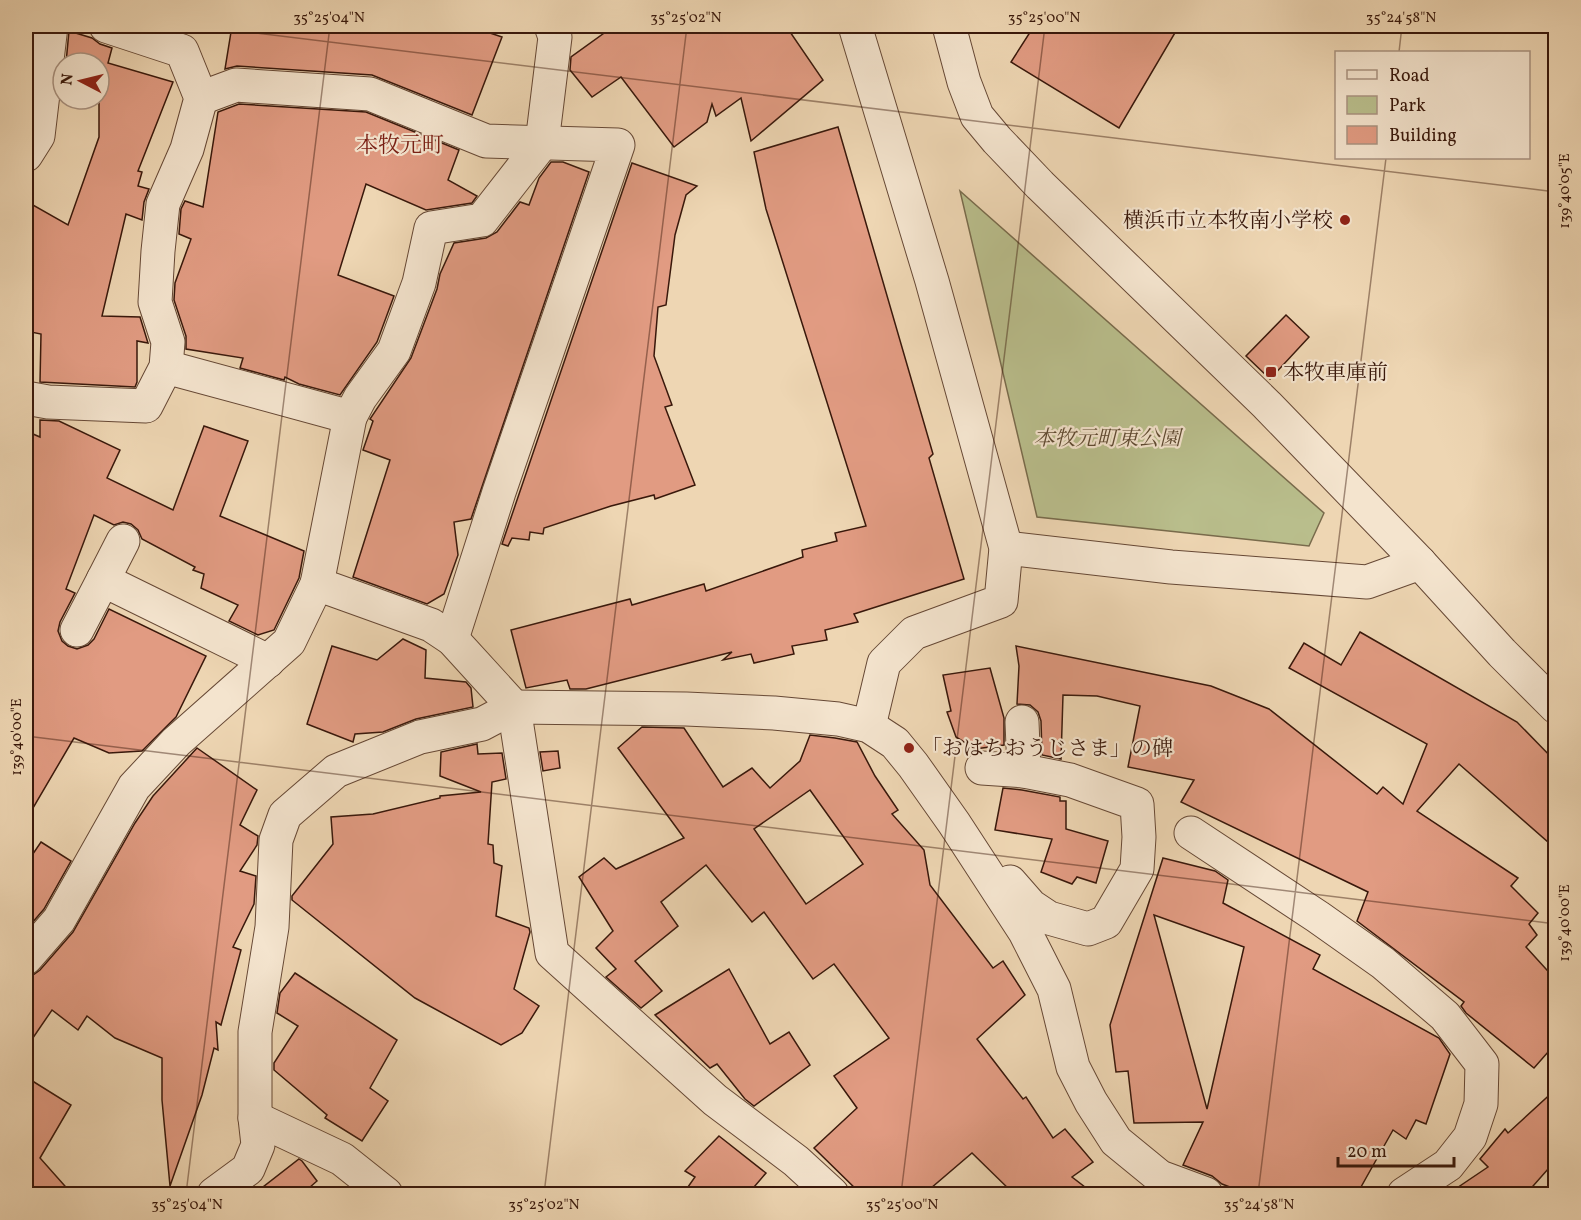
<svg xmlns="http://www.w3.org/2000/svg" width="1581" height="1220" viewBox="0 0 1581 1220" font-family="Vollkorn,'Noto Serif JP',serif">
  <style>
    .green { fill: #b9be8c; stroke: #796b4c; stroke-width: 1.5 }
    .building { fill: #e19b82; stroke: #39180b; stroke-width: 1.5; fill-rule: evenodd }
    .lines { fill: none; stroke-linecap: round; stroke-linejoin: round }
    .minor-casing { stroke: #664835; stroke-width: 35 }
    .minor { stroke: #f4e4ce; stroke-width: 33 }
    .ticks { fill: none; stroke: #39180b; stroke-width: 1.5; stroke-opacity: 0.45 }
    .poi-dot { fill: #8f2418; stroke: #f4e4ce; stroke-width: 2 }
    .labels { text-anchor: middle; stroke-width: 4.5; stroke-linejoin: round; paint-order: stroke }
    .poi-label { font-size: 21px; fill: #39180b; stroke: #f4e4ce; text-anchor: start }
    .park-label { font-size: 21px; font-style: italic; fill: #5f4a32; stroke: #f4e4ce }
    .neighbourhood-label { font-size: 22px; fill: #7a1f14; stroke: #f4e4ce }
    .neatline { fill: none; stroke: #39180b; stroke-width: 2 }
    .ticks-label { font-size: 15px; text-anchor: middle; fill: #39180b }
  </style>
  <rect width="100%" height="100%" fill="#eed6b3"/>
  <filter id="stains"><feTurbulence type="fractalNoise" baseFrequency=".00333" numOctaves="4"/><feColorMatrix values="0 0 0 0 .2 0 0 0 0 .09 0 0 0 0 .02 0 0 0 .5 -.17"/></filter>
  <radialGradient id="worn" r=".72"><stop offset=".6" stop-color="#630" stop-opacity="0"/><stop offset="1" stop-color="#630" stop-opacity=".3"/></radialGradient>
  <path class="green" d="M960,191L1324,513L1309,546L1037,517Z"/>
  <g class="building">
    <path d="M26,26H32L26,80Z"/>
    <path d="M232,26H469L502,37L472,115L372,75L237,66L225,69Z"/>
    <path d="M614,26H786L823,80L751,141L741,98L716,116L712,104L707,122L674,147L621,77L592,97L570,70L571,57Z"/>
    <path d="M1034,26H1179L1119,128L1011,62Z"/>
    <path d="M69,31L92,38L100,44L112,48L108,63L173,82L138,171L142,172L138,186L149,189L144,202L142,220L126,214L102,316L140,317L148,343L137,341V382L135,387L40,382L41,334L26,331V201L68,225L99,137V101L92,99H99V63H66Z"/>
    <path d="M239,104L366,112L459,150L448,180L477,196L472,203L426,210L366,184L338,275L394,296L377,342L340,395L299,384L285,377L284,380L240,368L243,358L186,349V336L174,300L175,283L191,239L179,234L181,209L185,201L203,207L218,112Z"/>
    <path d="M838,127L933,454L929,458L964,579L854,614L858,622L825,630L827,640L792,646L794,654L754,663L751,654L723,660L732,652L586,689H570L567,680L526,688L511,630L630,599L632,605L704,584L706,591L803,557L802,550L837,541L835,533L866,526L766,209L754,152Z"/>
    <path d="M551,162H563L589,172L471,519L454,522L458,555L444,594L427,604L353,577L390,460L363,450L373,421L370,419L411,358L437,289L440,274L454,243L486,238L497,232L520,202L529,205L539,178Z"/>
    <path d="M632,163L697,186L686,195L675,235L666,305L658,307L654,356L672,405L665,407L695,485L655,499L654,495L611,506L544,528L543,534L530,532L529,540L512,538L508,546L502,544Z"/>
    <path d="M1286,315L1309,337L1270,379L1246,356Z"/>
    <path d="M40,420L59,421L120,450L107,478L173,510L204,426L248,441L220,516L304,551L299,578L274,630L258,635L229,621L238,605L201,588L204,574L193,570L195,567L142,539L138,530L131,524L123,522L114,525L94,515L66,589L75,593L60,622L58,631L62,641L68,646L77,649L88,645L94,639L109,609L206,656L176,717L142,751L109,753L74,738L26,820V431L40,437Z"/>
    <path d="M1360,632L1517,722L1556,762V849L1459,764L1417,811L1518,878L1511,886L1538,913L1529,924L1537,935L1526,947L1556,980V1043L1534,1068L1466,1013L1461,1006L1464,1002L1357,921L1368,892L1181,802L1194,780L1128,767L1140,706L1097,696L1063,695L1061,759L1042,755L1041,721L1038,712L1030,705L1017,704L1019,666L1016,646L1211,686L1269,709L1377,794L1383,787L1403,804L1427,744L1289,668L1304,643L1341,665Z"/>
    <path d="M403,639L426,650L425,678L466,682L471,688L473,707L416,719L383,732L355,734L353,742L307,724L332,646L377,660Z"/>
    <path d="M990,668L1004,718V745L975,749L956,737L947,712L951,711L943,675Z"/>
    <path d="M642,727L684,728L723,787L752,768L770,788L800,761L810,735L835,738L857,742L875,776L898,810L892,814L924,850L930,885L993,968L1003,961L1025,995L977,1039L1023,1099L1026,1097L1053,1138L1065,1129L1093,1162L1072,1177L1094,1194H1014L972,1153L924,1194H861L814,1148L857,1108L834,1076L889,1038L834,964L813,979L764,912L752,922L706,865L661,902L678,926L635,961L662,991L641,1008L606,977L616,969L596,948L613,931L579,877L604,858L616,869L684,838L618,748ZM810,790L863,864L806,904L754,829Z"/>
    <path d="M477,744L478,754L502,753L506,779L492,782L488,844L493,845L494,863L502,866L496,916L529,928L530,932L514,989L539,1006L522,1033L501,1045L415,998L292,900V896L333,844L331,817L373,814L440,798V796L481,792L440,776L441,752Z"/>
    <path d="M197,748L257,790L240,825L258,836L257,845L240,871L256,876L254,904L233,947L241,950L221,1025L216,1022L218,1050L214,1048L202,1095L170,1186L162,1100V1058L115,1038L87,1016L78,1030L52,1010L26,1048V976L33,975L40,970L73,932L135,823L153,796Z"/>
    <path d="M558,751L560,768L543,771L540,752Z"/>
    <path d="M1003,788L1022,790L1060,797V801H1066V829L1108,841L1096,883L1077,877L1072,884L1041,872L1052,839L995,830Z"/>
    <path d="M41,842L71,861L44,909L26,930V864Z"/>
    <path d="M1163,858L1215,871L1228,880L1223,903L1320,955L1313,969L1439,1038L1450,1054L1426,1124L1416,1120L1406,1139L1393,1130L1357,1194H1248L1222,1184L1212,1176L1183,1165L1203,1122L1134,1123L1128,1071L1116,1072L1110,1025ZM1154,915L1244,947L1207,1109Z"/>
    <path d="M729,969L770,1044L789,1032L810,1065L754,1106L745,1099L717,1064L710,1068L655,1015Z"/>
    <path d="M295,973L397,1040L370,1088L388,1101L362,1141L325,1118L327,1115L274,1070V1063L298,1026L277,1013L280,993Z"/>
    <path d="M26,1077L71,1105L40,1158L72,1194H26Z"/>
    <path d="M1556,1089V1160L1526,1194H1448L1488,1167L1480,1159L1505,1129L1508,1133Z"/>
    <path d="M719,1136L766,1173L748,1194H683L695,1177L685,1171Z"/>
    <path d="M299,1159L302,1161L317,1181L302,1194H254Z"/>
  </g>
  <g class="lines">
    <g class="minor-casing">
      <g id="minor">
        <path d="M855,26L932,281L1006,548L1001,601L914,633L884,663L869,726"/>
        <path d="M949,26L964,82L977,116L997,140L1040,185L1267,405L1420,563L1502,653L1556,707"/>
        <path d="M201,98L236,85L370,94L486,141L618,145L499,492L452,639"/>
        <path d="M26,155L38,136L51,26"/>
        <path d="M166,367L350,417L360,398L394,351L419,283L431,228L482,220L542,143L555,37L551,26"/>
        <path d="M26,398L48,402L146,406L166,367L168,342L155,302L158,251L163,204L187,149L201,98L182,51L106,26"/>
        <path d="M1006,548L1171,567L1367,582L1420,563"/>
        <path d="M103,580L123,541"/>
        <path d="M77,630L103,580L268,661"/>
        <path d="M1022,722L1024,771"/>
        <path d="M982,768L1024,771L1070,780L1137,804L1139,837L1137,869L1106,922L1088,929L1049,918L1031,906L1010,882"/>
        <path d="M1191,833L1318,917L1383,963L1445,1016L1482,1064L1481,1104L1470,1137L1448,1165L1404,1194"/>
        <path d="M26,958L59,920L134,787L176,742L289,642L317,584"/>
        <path d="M255,1118L342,1159L386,1194"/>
        <path d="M214,1194L248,1169L258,1145L255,1118V1032L272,927L276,840L285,815L336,771L420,737L482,724L514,707L452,639L431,625L317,584L350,417"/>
        <path d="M832,1194L796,1161L715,1100L552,953L514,707L686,709L774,713L838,719L869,726L895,743L913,765L954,823L1025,932L1054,989L1073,1067L1091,1102L1116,1141L1160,1177L1206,1194"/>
      </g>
    </g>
    <use href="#minor" class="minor"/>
  </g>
  <path class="ticks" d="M199,26L1556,192M1399,52L1402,26M26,736L1556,924M186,1194L330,26M544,1194L687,26M901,1194L1045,26M1258,1194L1386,158"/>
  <g class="poi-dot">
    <circle cx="1345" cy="220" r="6"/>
    <rect x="1265" y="366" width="12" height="12" rx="3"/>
    <circle cx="909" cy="748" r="6"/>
  </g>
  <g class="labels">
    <g class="poi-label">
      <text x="1333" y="227" text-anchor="end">横浜市立本牧南小学校</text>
      <text x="1283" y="379">本牧車庫前</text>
      <text x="921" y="755">「おはちおうじさま」の碑</text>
    </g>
    <g class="park-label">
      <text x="1107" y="445">本牧元町東公園</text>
    </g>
    <g class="neighbourhood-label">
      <text x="400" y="152">本牧元町</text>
    </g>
  </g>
  <rect width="1581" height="1220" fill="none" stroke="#eed6b3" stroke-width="66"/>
  <rect x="1335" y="51" width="195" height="108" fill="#f4e4ce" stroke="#a99280" stroke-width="1.5"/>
  <rect x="1347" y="70" width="30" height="9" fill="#f4e4ce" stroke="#a99280" stroke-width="1.5"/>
  <text x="1389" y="81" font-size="18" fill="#39180b">Road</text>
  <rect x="1347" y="96" width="30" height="18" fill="#b9be8c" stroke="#a99280" stroke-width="1.5"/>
  <text x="1389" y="111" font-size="18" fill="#39180b">Park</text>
  <rect x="1347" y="126" width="30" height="18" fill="#e19b82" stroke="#a99280" stroke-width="1.5"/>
  <text x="1389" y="141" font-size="18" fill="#39180b">Building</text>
  <g transform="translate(81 81) rotate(277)"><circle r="28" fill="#f4e4ce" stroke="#a99280" stroke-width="1.5"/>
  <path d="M0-4.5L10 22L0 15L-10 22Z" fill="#8f2418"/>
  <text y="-9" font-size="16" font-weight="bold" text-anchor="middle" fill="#39180b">N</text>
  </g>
  <path d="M1338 1157v9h116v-9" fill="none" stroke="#39180b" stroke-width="3"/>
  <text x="1347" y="1157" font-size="18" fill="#39180b" stroke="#f4e4ce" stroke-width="4.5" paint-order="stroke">20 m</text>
  <rect x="33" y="33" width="1515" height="1154" class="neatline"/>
  <g class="ticks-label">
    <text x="329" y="22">35°25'04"N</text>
    <text x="686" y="22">35°25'02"N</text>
    <text x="1044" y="22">35°25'00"N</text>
    <text x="1401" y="22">35°24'58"N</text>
    <text transform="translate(1564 191) rotate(-90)" y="5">139°40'05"E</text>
    <text transform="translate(16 737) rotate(-90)" y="5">139°40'00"E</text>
    <text transform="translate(1564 923) rotate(-90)" y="5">139°40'00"E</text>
    <text x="187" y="1209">35°25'04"N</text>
    <text x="544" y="1209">35°25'02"N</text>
    <text x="902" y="1209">35°25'00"N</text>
    <text x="1259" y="1209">35°24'58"N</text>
  </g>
  <rect width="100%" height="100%" filter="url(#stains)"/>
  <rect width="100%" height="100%" fill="url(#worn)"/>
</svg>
